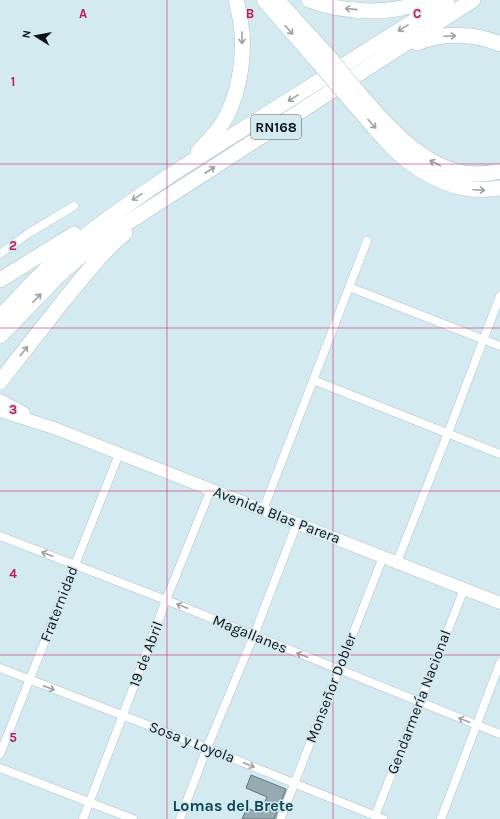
<svg xmlns="http://www.w3.org/2000/svg" width="500" height="819" viewBox="0 0 500 819" font-family="Karla,sans-serif">
  <style>
    .shadow { fill: #0003 }
    .building { fill: #96aab1; stroke: #61747b }
    .lines { fill: none; stroke-linecap: round; stroke-linejoin: round }
    .street-casing { stroke: #aec3ca; stroke-width: 9 }
    .secondary-casing { stroke: #aec3ca; stroke-width: 13 }
    .highway-casing { stroke: #aec3ca; stroke-width: 16 }
    .street { stroke: #fff; stroke-width: 8 }
    .secondary { stroke: #fff; stroke-width: 12 }
    .highway { stroke: #fff; stroke-width: 15 }
    .highway-bridge-casing { stroke: #aec3ca; stroke-width: 16; stroke-linecap: butt }
    .highway-bridge { stroke: #fff; stroke-width: 15 }
    .oneway { stroke: #9ea1a2 }
    .grid { fill: none; stroke: #c2185b; stroke-width: 1; stroke-opacity: 0.55 }
    .labels { text-anchor: middle; stroke-width: 3; stroke-linejoin: round; paint-order: stroke }
    .shield { fill: #d4eaf1; stroke: #495458; stroke-width: 1 }
    .shield-label { font-size: 14px; font-weight: bold; fill: #0d1417 }
    .street-label { font-size: 15px; fill: #0d1417; stroke: #d4eaf1 }
    .neighbourhood-label { font-size: 16px; font-weight: bold; fill: #0f4655; stroke: #d4eaf1 }
    .grid-label { font-size: 13px; text-anchor: middle; font-weight: bold; fill: #c2185b; stroke: #d4eaf1; stroke-width: 3; stroke-linejoin: round; paint-order: stroke }
  </style>
  <rect width="100%" height="100%" fill="#d4eaf1"/>
  <path class="shadow" d="M251,776L289,792L278,819H243L261,814L268,797Z"/>
  <path class="building" d="M251,775L286,789L274,819H242L247,808L260,813L267,797L246,788Z"/>
  <g class="lines">
    <g class="street-casing">
      <g id="street">
        <path d="M0,254L29,233L74,206"/>
        <path d="M349,287L500,346"/>
        <path d="M313,380L500,454"/>
        <path d="M263,510L367,241"/>
        <path d="M0,536L166,600L500,734"/>
        <path d="M397,562L448,433L500,296"/>
        <path d="M0,668L207,748L383,819"/>
        <path d="M0,754L119,454"/>
        <path d="M0,768L133,819"/>
        <path d="M375,816L464,589"/>
        <path d="M83,819L123,715L166,600L211,489"/>
        <path d="M180,819L207,748L254,635L297,523"/>
        <path d="M281,819L282,815L383,557"/>
        <path d="M441,819L500,663"/>
      </g>
    </g>
    <g class="secondary-casing">
      <g id="secondary">
        <path d="M0,400L24,413"/>
        <path d="M0,411L54,428L500,603"/>
      </g>
    </g>
    <g class="highway-casing">
      <g id="highway">
        <path d="M264,0L319,63"/>
        <path d="M277,0L329,57"/>
        <path d="M309,0C347,14 392,15 430,0"/>
        <path d="M417,43C442,32 475,33 500,44"/>
        <path d="M356,90C392,131 438,188 500,171"/>
        <path d="M346,95C357,108 368,120 378,132C385,139 390,146 397,152C425,178 462,195 500,188"/>
        <path d="M198,152C206,143 215,134 222,124C238,99 244,63 242,33C241,22 239,11 236,0"/>
        <path d="M0,280L74,234"/>
        <path d="M0,317C21,295 42,271 65,252C98,224 134,200 169,176L447,0"/>
        <path d="M0,336L60,274L96,243L473,0"/>
        <path d="M0,382C21,354 43,327 64,300C83,277 102,252 125,233"/>
      </g>
    </g>
    <use href="#street" class="street"/>
    <use href="#secondary" class="secondary"/>
    <use href="#highway" class="highway"/>
    <g class="highway-bridge-casing">
      <g id="highway-bridge">
        <path d="M329,57L356,90"/>
        <path d="M319,63L346,95"/>
      </g>
    </g>
    <use href="#highway-bridge" class="highway-bridge"/>
  </g>
  <defs><path id="oneway-shaft" d="M-6 0H5M1.5-3L5.5 0L1.5 3" fill="none" stroke-width="1.6" stroke-linecap="round" stroke-linejoin="round"/></defs>
  <g class="oneway">
    <use href="#oneway-shaft" transform="translate(351 9) rotate(-174)"/>
    <use href="#oneway-shaft" transform="translate(403 28) rotate(148)"/>
    <use href="#oneway-shaft" transform="translate(289 30) rotate(48)"/>
    <use href="#oneway-shaft" transform="translate(450 36) rotate(-3)"/>
    <use href="#oneway-shaft" transform="translate(242 38) rotate(90)"/>
    <use href="#oneway-shaft" transform="translate(293 98) rotate(148)"/>
    <use href="#oneway-shaft" transform="translate(372 124) rotate(48)"/>
    <use href="#oneway-shaft" transform="translate(435 163) rotate(-154)"/>
    <use href="#oneway-shaft" transform="translate(210 170) rotate(-33)"/>
    <use href="#oneway-shaft" transform="translate(479 190) rotate(3)"/>
    <use href="#oneway-shaft" transform="translate(137 197) rotate(146)"/>
    <use href="#oneway-shaft" transform="translate(37 298) rotate(-46)"/>
    <use href="#oneway-shaft" transform="translate(24 351) rotate(-51)"/>
    <use href="#oneway-shaft" transform="translate(47 554) rotate(-159)"/>
    <use href="#oneway-shaft" transform="translate(182 606) rotate(-158)"/>
    <use href="#oneway-shaft" transform="translate(302 655) rotate(-158)"/>
    <use href="#oneway-shaft" transform="translate(49 688) rotate(21)"/>
    <use href="#oneway-shaft" transform="translate(464 720) rotate(-158)"/>
    <use href="#oneway-shaft" transform="translate(249 765) rotate(22)"/>
  </g>
  <path class="grid" d="M167,0V819M333,0V819M0,164H500M0,328H500M0,491H500M0,655H500"/>
  <g class="labels">
    <rect class="shield" x="251" y="115" width="50" height="24" rx="3"/>
    <g class="shield-label">
      <text x="276" y="132">RN168</text>
    </g>
    <g class="street-label">
      <text transform="translate(277 515) rotate(21)" y="5">Avenida Blas Parera</text>
      <text transform="translate(59 604) rotate(-69)" y="5">Fraternidad</text>
      <text transform="translate(250 634) rotate(22)" y="5">Magallanes</text>
      <text transform="translate(146 654) rotate(-69)" y="5">19 de Abril</text>
      <text transform="translate(331 688) rotate(-69)" y="5">Monseñor Dobler</text>
      <text transform="translate(419 702) rotate(-69)" y="5">Gendarmería Nacional</text>
      <text transform="translate(192 742) rotate(21)" y="5">Sosa y Loyola</text>
    </g>
    <g class="neighbourhood-label">
      <text x="233" y="811">Lomas del Brete</text>
    </g>
  </g>
  <g class="grid-label">
    <text x="83" y="18">A</text>
    <text x="250" y="18">B</text>
    <text x="417" y="18">C</text>
    <text x="13" y="86">1</text>
    <text x="13" y="250">2</text>
    <text x="13" y="414">3</text>
    <text x="13" y="578">4</text>
    <text x="13" y="742">5</text>
  </g>
  <g transform="translate(36 36) rotate(281)" stroke="#d4eaf1" stroke-width="3" paint-order="stroke">
  <path d="M0-3L7 15L0 10L-7 15Z" fill="#0d1417"/>
  <text y="-6" font-size="11" font-weight="bold" text-anchor="middle" fill="#0d1417">N</text>
  </g>
</svg>
